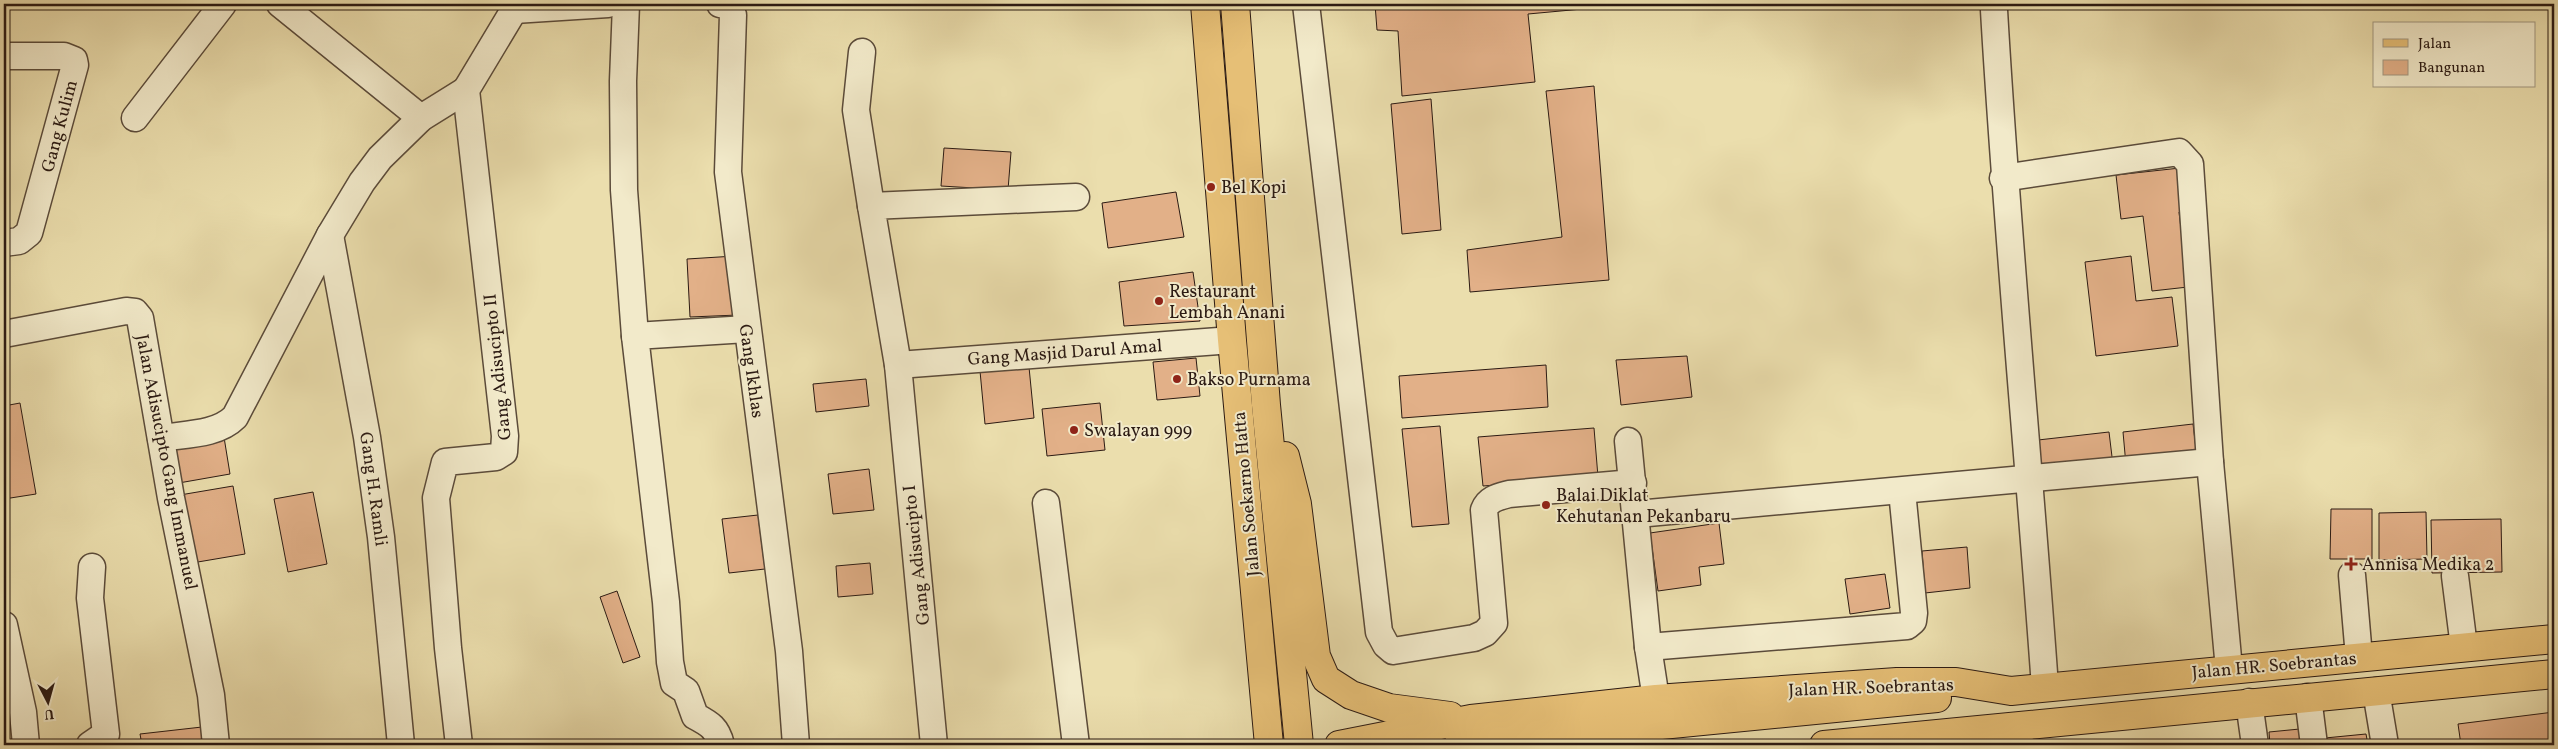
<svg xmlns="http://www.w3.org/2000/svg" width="2558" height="749" viewBox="0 0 2558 749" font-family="Vollkorn,serif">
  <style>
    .building { fill: #e2b088; stroke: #2b1a13 }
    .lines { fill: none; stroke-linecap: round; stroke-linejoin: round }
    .minor-casing { stroke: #5b4b3a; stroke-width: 29 }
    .major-casing { stroke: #2b1a13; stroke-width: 30 }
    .minor { stroke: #f2eaca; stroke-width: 26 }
    .major { stroke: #e6bf76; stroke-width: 28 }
    .poi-dot { fill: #8f2418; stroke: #f2eaca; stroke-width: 2 }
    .labels { text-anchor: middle; stroke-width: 4; stroke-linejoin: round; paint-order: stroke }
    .street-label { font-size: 18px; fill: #2b1a13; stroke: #f2eaca }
    .poi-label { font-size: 18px; fill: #2b1a13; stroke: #f2eaca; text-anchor: start }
  </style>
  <rect width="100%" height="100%" fill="#ebdead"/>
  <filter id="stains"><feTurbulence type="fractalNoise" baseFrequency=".004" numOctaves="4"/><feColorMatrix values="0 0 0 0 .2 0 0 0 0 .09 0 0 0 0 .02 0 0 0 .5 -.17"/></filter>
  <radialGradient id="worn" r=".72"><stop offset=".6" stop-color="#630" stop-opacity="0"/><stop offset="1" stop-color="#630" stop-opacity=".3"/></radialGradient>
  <g class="building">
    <path d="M1375,4H1593V8L1528,14L1535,82L1402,96L1398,31L1377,30Z"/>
    <path d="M1594,86L1609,280L1470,292L1467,250L1562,237L1546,91Z"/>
    <path d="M1431,99L1441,230L1402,234L1391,104Z"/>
    <path d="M944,148L1011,152L1008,190L941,186Z"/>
    <path d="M2180,168L2185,211L2179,212L2188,287L2152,291L2143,216L2121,219L2116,175Z"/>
    <path d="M1176,192L1184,237L1108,248L1102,203Z"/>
    <path d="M735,256L738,315L690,317L687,259Z"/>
    <path d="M2131,256L2136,301L2172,297L2178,346L2096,356L2085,262Z"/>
    <path d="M1193,272L1200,321L1124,326L1119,282Z"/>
    <path d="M1687,356L1692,397L1621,405L1616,360Z"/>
    <path d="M1196,358L1200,396L1157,400L1153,362Z"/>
    <path d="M1546,365L1548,407L1402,418L1399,376Z"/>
    <path d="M1029,367L1034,418L985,424L980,371Z"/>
    <path d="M866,379L869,406L816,412L813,384Z"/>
    <path d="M20,403L36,494L4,499V406Z"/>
    <path d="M1100,403L1105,450L1047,456L1042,409Z"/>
    <path d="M2193,424L2197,457L2126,465L2123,432Z"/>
    <path d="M1440,426L1449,524L1412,527L1402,429Z"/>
    <path d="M1594,428L1598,477L1483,486L1478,437Z"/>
    <path d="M223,431L230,474L173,484L165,441Z"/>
    <path d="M2109,432L2113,465L2042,473L2038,440Z"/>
    <path d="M869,469L874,510L833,514L828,474Z"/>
    <path d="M233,486L245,554L186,564L174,496Z"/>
    <path d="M313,492L327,564L288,572L274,499Z"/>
    <path d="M2331,509H2372V559H2330Z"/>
    <path d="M2426,512L2427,559L2379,560V513Z"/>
    <path d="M758,515L765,569L729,573L722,519Z"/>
    <path d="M2501,519L2502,572L2432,573L2431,520Z"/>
    <path d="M1719,523L1724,564L1699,567L1701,585L1658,591L1650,533Z"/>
    <path d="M1967,547L1970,588L1925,593L1922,551Z"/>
    <path d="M870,563L873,594L838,597L836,566Z"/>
    <path d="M1885,574L1890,608L1850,614L1845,579Z"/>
    <path d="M617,591L640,657L623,663L600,597Z"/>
    <path d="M2554,712V745H2461L2458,724Z"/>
    <path d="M202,727L203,745H142L140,734Z"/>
    <path d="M2310,728L2312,745H2270L2269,732Z"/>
    <path d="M2366,734L2368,745H2326L2325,738Z"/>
  </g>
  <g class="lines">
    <g class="minor-casing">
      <g id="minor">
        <path d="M280,4L421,118"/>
        <path d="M626,4L623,81L624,190L635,336"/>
        <path d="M720,4L728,5L733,15L728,172L789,651L796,745"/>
        <path d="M1306,4L1379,632L1386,645L1393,651L1474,638L1485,633L1494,623L1484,510C1488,499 1498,497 1509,494L1633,483"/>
        <path d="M514,10L608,4"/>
        <path d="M1994,10C2007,236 2029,461 2045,687"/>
        <path d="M862,52L856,110L871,206"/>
        <path d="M4,56H64L74,60L75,65L29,233L19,241L4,243"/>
        <path d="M135,118L223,4"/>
        <path d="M2003,178L2179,152L2190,164L2210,462L2229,669"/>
        <path d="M330,235L367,437L381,537L401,745"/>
        <path d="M4,334L126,311L135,312L140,318L171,498L211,695L216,745"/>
        <path d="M898,365L1232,340"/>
        <path d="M161,438C186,434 217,435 235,417L330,235L362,182L380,158L421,118L466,90"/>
        <path d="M1628,441L1648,647L1656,699"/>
        <path d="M1046,503L1076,745"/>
        <path d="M1637,514L2210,462"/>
        <path d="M2352,575L2359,657"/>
        <path d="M2455,576L2464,647"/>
        <path d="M4,625L23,712L26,745"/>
        <path d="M1648,647L1907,626L1913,621L1914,613L1902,491"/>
        <path d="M2376,691L2385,745"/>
        <path d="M2308,697L2314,745"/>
        <path d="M2249,702L2255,745"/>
        <path d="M90,745L106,734L90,598L92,567"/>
        <path d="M459,745L448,648L436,498L445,462L496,457L504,452L505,436L466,90L514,10"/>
        <path d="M721,745C717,728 710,724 695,716L686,691L674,683L670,662L666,602L635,336L747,329"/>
        <path d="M934,745L898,365L871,206L1076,197"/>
      </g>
    </g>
    <g class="major-casing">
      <g id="major">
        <path d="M1205,4L1232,340L1269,745"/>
        <path d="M1235,4L1266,405L1299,745"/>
        <path d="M1285,456L1297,504L1316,656L1326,679L1351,695L1389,708L1450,716"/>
        <path d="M1339,745L1471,719L1656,699L1897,682H1956L2011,691L2554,639"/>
        <path d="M1458,745L1937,698"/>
        <path d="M1824,745L2554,674"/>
      </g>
    </g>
    <use href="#minor" class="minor"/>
    <use href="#major" class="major"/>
  </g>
  <g class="poi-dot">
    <circle cx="1211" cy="187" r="5"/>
    <circle cx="1159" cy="301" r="5"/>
    <circle cx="1177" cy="379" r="5"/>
    <circle cx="1074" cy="430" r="5"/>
    <circle cx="1546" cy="505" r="5"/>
    <path d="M2348.5 556.5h5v5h5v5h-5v5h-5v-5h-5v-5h5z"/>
  </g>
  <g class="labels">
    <g class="street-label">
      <text transform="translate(59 126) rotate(-75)" y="6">Gang Kulim</text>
      <text transform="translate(1065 352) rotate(-4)" y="6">Gang Masjid Darul Amal</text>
      <text transform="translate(497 367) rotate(-96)" y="6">Gang Adisucipto II</text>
      <text transform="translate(752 371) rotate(82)" y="6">Gang Ikhlas</text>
      <text transform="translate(167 462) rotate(79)" y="6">Jalan Adisucipto Gang Immanuel</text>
      <text transform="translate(374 489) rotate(82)" y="6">Gang H. Ramli</text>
      <text transform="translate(1246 494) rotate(-95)" y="6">Jalan Soekarno Hatta</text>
      <text transform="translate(916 555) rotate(-96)" y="6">Gang Adisucipto I</text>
      <text transform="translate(2274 665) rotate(-5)" y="6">Jalan HR. Soebrantas</text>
      <text transform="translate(1871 687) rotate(-2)" y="6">Jalan HR. Soebrantas</text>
    </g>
    <g class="poi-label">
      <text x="1221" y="193">Bel Kopi</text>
      <text x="1169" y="297">Restaurant<tspan x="1169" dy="21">Lembah Anani</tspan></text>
      <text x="1187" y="385">Bakso Purnama</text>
      <text x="1084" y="436">Swalayan 999</text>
      <text x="1556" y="501">Balai Diklat<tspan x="1556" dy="21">Kehutanan Pekanbaru</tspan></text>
      <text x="2362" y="570">Annisa Medika 2</text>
    </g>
  </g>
  <rect width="2558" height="749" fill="none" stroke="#ebdead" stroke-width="20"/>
  <rect x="5" y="5" width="2548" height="739" fill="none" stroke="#2b1a13" stroke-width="2.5"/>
  <rect x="10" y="10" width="2538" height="729" fill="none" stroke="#2b1a13"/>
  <rect x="2373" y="22" width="162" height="65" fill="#f2eaca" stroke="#a29781"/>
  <rect x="2383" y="39" width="25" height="8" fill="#e6bf76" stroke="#a29781"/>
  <text x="2418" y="48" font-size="15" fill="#2b1a13">Jalan</text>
  <rect x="2383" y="60" width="25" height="15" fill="#e2b088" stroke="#a29781"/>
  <text x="2418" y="72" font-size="15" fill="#2b1a13">Bangunan</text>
  <g transform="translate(48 702) rotate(174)" stroke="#f2eaca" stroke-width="4" paint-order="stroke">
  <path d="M0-4L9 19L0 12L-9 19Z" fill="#2b1a13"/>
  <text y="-8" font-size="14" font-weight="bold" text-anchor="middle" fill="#2b1a13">U</text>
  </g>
  <rect width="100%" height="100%" filter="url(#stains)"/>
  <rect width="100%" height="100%" fill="url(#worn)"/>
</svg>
